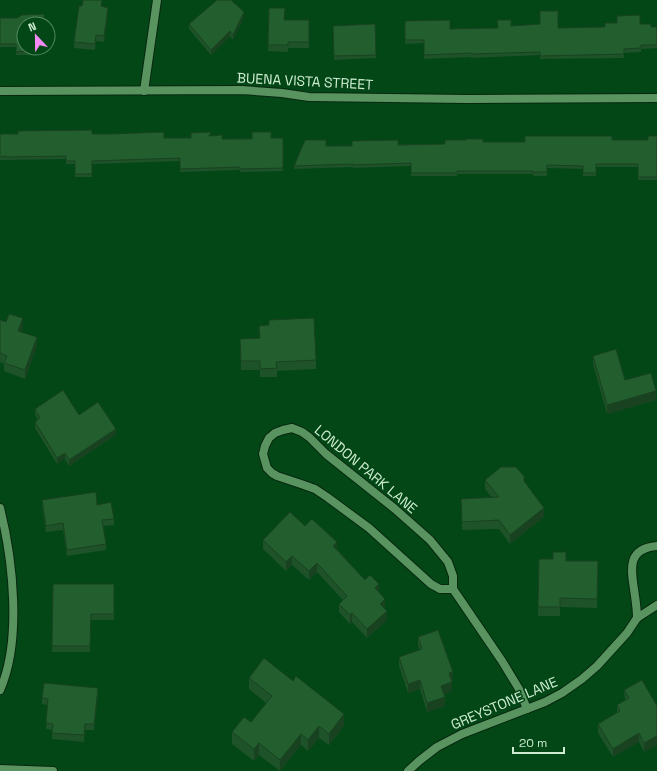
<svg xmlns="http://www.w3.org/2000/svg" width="657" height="771" viewBox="0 0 657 771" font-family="'Space Grotesk',sans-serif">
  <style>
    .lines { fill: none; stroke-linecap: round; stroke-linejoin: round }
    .street-casing { stroke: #08280f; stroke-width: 10 }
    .street { stroke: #599460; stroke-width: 8 }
    .wall { fill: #1e5228 }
    .shaded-wall { fill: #184220 }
    .building { fill: #235f2e; stroke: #184220 }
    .labels { text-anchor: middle; stroke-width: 3; stroke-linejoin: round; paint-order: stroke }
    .street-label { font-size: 14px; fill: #cdeccf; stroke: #034717 }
  </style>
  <rect width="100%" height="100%" fill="#034717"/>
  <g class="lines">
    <g class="street-casing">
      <g id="street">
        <path d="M0,91L242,90L282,93L309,97L468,99L657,98"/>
        <path d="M144,91L157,0"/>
        <path d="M0,508C13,560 22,641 0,690"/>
        <path d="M453,589H440L431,584L369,528L327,497L315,489L301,484L277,476L272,473L267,468L263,454L265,446L269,438L275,433L283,430L292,428L302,432L309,437L326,454L395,509L430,540L448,562L453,576V589L502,661L519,689L527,709"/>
        <path d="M637,618C637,611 636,603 635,596C632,573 624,549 657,546"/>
        <path d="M0,769L53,771"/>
        <path d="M408,771L419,761L437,747L462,734L545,702L562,693L582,679L597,666L627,633L637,618L657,605"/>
      </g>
    </g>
    <use href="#street" class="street"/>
  </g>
  <g class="wall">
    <path d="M102,6L108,14L104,42L96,41L95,50L74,48V42Z"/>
    <path d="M269,8L285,20H309V48H288V52L268,51Z"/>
    <path d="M244,17L233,40L230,36L211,55L189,29V24Z"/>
    <path d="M0,18L24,24L30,48V55H16V47H0Z"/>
    <path d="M405,21L450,29L498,28L511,26L558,28L605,27L640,24L651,27H657V48L641,49V52L624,53V58L540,59V55L471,58V57L424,59V43L405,44Z"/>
    <path d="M375,24L376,58L334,60L333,26Z"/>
    <path d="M0,134H92L164,138H191L211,136L222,139L283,138V171L240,172V170L180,172V161L92,164V177H75V164H66V159L6,160H0Z"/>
    <path d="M657,136V180H638V167H596V176H583V169L547,168V176H533V174H457V176H411V166L353,168V167L294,169V166L326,146L445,144L483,142H525L612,140H648Z"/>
    <path d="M0,320L23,327L21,332L37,346L25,379L4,371V364L0,362Z"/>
    <path d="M259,326L316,360V369L277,371V377H260V370H241L240,339L259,338Z"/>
    <path d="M593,356L625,380L656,400L607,414L593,364Z"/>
    <path d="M35,409L79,415L116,435L69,466L65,459L57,464L35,428V422L38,420L35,415Z"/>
    <path d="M485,480L524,481L544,517L510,544L499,529L462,530L461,499L492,498L485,489Z"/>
    <path d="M42,500L97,505L114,519V525L103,526L106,544V550L67,556L63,530L46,532L42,506Z"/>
    <path d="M305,526L337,549L365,580L379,592L385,608V609L387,620L367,638L352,622L350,624L339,612V604L343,600L317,572L309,580L292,565L286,571L263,549V540Z"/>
    <path d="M539,559L566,561H598L597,608L560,607V616H538Z"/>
    <path d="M53,584H114V620H91L90,652H52Z"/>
    <path d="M418,637L453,681H452V691L444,694L445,706L427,712L420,689L408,693L399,666V657L420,650L418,646Z"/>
    <path d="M249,678L344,726L329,745L319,738L308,751L301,745L280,771L259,755L254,761L232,744V732L251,722L266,703L249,689Z"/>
    <path d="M624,690L657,706V745L644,752L639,742L613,757L598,733V724L617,713V705L625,700Z"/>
    <path d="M98,694L94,730H85L84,742L52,739V730L46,729L47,705L42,704V698Z"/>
  </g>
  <g class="shaded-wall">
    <path d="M108,8V14L104,42V36Z"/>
    <path d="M244,12V17L233,40V35Z"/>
    <path d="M230,31V36L211,55V50Z"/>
    <path d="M96,35V41L95,50V44Z"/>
    <path d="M23,318V327L18,340V331Z"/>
    <path d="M37,337V346L25,379V370Z"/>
    <path d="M656,391V400L607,414V405Z"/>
    <path d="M116,429V435L69,466V460Z"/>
    <path d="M65,453V459L57,464V458Z"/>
    <path d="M544,508V517L510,544V535Z"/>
    <path d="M337,542V551L333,546Z"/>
    <path d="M292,556V565L286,571V562Z"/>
    <path d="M317,563V572L309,580V571Z"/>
    <path d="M379,584V593L375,588Z"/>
    <path d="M385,599V608L380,613V604Z"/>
    <path d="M387,611V620L367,638V629Z"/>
    <path d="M352,613V622L350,624V615Z"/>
    <path d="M453,672V681L449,682V673Z"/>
    <path d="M420,680V689L408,693V684Z"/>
    <path d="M452,682V691L441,695V686Z"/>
    <path d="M98,688V694L94,730V724Z"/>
    <path d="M445,697V706L427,712V703Z"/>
    <path d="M344,714V726L329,745V734Z"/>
    <path d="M319,726V738L308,751V740Z"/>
    <path d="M639,733V742L613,757V749Z"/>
    <path d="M301,734V745L280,771V760Z"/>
    <path d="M657,736V745L644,752V743Z"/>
    <path d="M259,743V755L254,761V749Z"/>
  </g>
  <g class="building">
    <path d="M83,0H102L101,6L108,8L104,36L96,35L95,44L74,42L79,6H82Z"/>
    <path d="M217,0H231L244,12L233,35L230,31L211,50L189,24Z"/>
    <path d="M269,8H285L284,20H309V42H288V45H268Z"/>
    <path d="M540,11H558V28L605,27V23H617V16L640,15V24H651V27H657V45H641V48L624,49V54L540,56V52L471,54V53L424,55V40H405V21L450,20V29L498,28L497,20H511V26L540,24Z"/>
    <path d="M44,14V24H24V48H30V51L16,52V44H0V18H17L22,15Z"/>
    <path d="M375,24L376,55L334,56L333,26Z"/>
    <path d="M92,130V134H111L164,132V138H191V133L211,132L209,136L222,135V139H252V132H271V138H283V168L240,169V167L180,169V158L92,161V174H75V161H66V156L6,157V156L0,157V134H18V131Z"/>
    <path d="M525,136H612V140H648V136H657V177H638V164H596V173H583V166L547,165V172H533V171H457V173H411V163L353,165V164L294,166L305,140H326V146H352V141L398,140V145L445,144V140H466V139H483V142H525Z"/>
    <path d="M9,314L23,318L18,331L37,337L25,370L4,363L7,356L0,353V320L6,322Z"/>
    <path d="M314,318L316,360L276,362L277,368L260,369V361H241L240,339L260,338L259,326L269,325V320Z"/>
    <path d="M616,349L625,380L651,373L656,391L607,405L593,356Z"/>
    <path d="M63,390L79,415L98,402L116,429L69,460L65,453L57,458L35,422L40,418L35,409Z"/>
    <path d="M501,467H516L524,476V481L544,508L510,535L499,520L462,522L461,499L499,497L485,480Z"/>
    <path d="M96,492L97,505L111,502L114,519L102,520L106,544L67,550L63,523L46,526L42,500Z"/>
    <path d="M290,512L305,526L312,519L337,542L333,546L365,580L370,575L379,584L375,588L385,599L380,604L387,611L367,629L352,613L350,615L339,604L347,596L317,563L309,571L292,556L286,562L263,540Z"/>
    <path d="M553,552H566V561H598L597,599L560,598V607H538L539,559H553Z"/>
    <path d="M53,584H114V614H91L90,646H52Z"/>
    <path d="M438,630L453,672L449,673L452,682L441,686L445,697L427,703L420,680L408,684L399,657L422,649L418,637Z"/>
    <path d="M264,658L293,681L296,676L344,714L329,734L319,726L308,740L301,734L280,760L259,743L254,749L232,732L244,717L251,722L272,696L249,678Z"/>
    <path d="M642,680L657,706V736L644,743L639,733L613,749L598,724L620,711L617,705L629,698L624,690Z"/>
    <path d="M44,683L98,688L94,724H85L84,735L52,733L53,724L46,723L48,699L42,698Z"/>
  </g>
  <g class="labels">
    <g class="street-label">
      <text transform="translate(305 81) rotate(3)" y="5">BUENA VISTA STREET</text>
      <text transform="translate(366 469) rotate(40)" y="5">LONDON PARK LANE</text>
      <text transform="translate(504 703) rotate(-23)" y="5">GREYSTONE LANE</text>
    </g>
  </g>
  <g transform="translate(36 36) rotate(338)"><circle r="19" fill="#034717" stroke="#548961"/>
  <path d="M0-3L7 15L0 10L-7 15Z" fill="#f38af2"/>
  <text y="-6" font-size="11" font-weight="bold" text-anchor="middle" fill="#cdeccf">N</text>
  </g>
  <path d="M513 747v6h51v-6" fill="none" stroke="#cdeccf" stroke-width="2"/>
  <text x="519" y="747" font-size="12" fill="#cdeccf" stroke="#034717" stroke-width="3" paint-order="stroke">20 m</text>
</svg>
